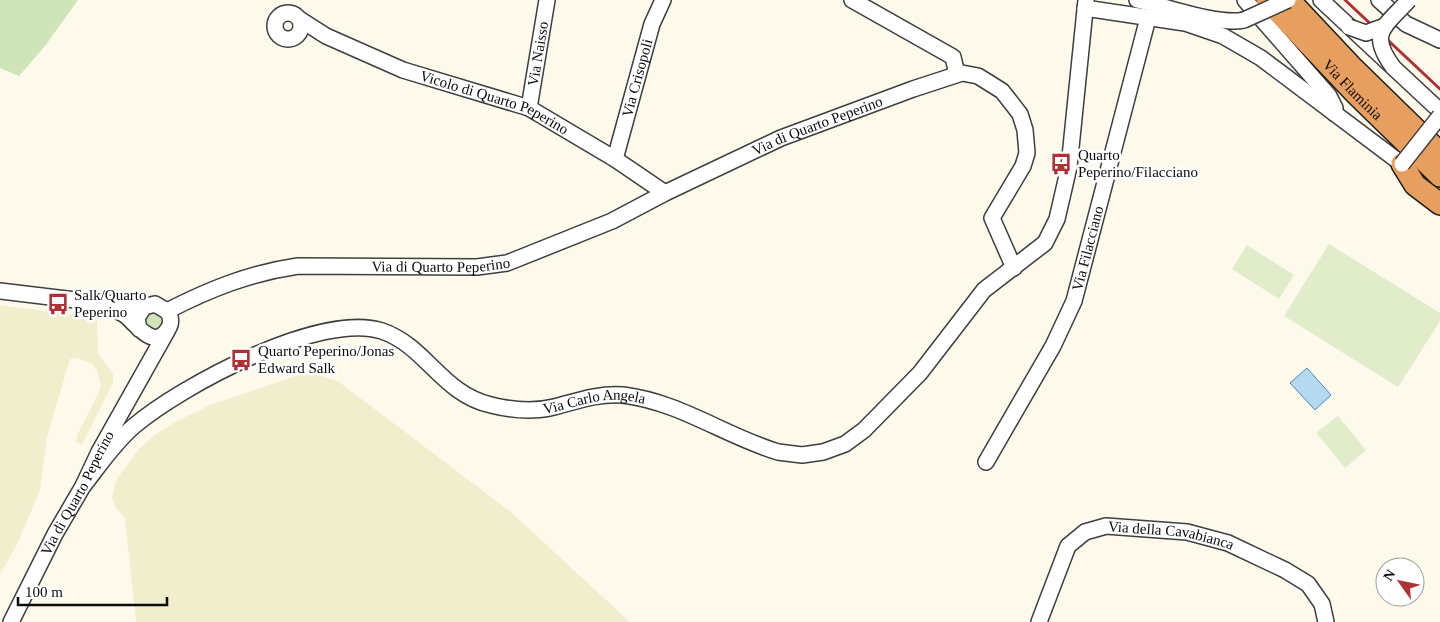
<svg xmlns="http://www.w3.org/2000/svg" width="1440" height="622" viewBox="0 0 1440 622" font-family="'Times New Roman',serif">
  <style>
    .farmland { fill: #f1eece }
    .green { fill: #cfe4b9 }
    .pitch { fill: #e0ecca }
    .water { fill: #b5d9f0; stroke: #438dc0 }
    .lines { fill: none; stroke-linecap: round; stroke-linejoin: round }
    .minor-casing { stroke: #3e3e3e; stroke-width: 18 }
    .highway-casing { stroke: #1c1c1c; stroke-width: 24 }
    .minor { stroke: #fff; stroke-width: 15 }
    .highway { stroke: #e79f60; stroke-width: 21 }
    .rail { stroke: #ae3136; stroke-width: 3 }
    .minor-bridge-casing { stroke: #3e3e3e; stroke-width: 18; stroke-linecap: butt }
    .minor-bridge { stroke: #fff; stroke-width: 15 }
    .labels { text-anchor: middle; stroke-width: 5; stroke-linejoin: round; paint-order: stroke }
    .street-label { font-size: 15px; fill: #0b0b0b; stroke: #fff }
    .poi-label { font-size: 15px; fill: #0b0b0b; stroke: #fff; text-anchor: start }
  </style>
  <rect width="100%" height="100%" fill="#fdfaec"/>
  <g class="farmland">
    <path d="M0,305L97,318L98,353L113,374V383L82,445L76,442L77,435L99,393L101,385L97,370L92,364L77,358L70,359L47,437L40,490L18,542L0,575Z"/>
    <path d="M302,374L320,375L339,382L511,512L630,622H136L125,519L115,506L112,497L116,480L139,449L156,434L173,423L210,405Z"/>
  </g>
  <g class="green">
    <path d="M0,0H78L45,46L19,76L0,68Z"/>
    <path d="M152,309L165,316L160,331L146,330L143,316Z"/>
  </g>
  <g class="pitch">
    <path d="M1329,244L1440,313V321L1398,387L1284,316Z"/>
    <path d="M1247,245L1294,275L1279,299L1232,269Z"/>
    <path d="M1338,416L1366,450L1345,468L1316,433Z"/>
  </g>
  <path class="water" d="M1307,368L1331,395L1315,410L1290,383Z"/>
  <g class="lines">
    <g class="minor-casing">
      <g id="minor">
        <path d="M852,0L953,57L957,74"/>
        <path d="M1137,0C1165,6 1218,26 1244,20"/>
        <path d="M1245,0L1329,96L1335,108L1334,113"/>
        <path d="M1321,0L1440,111"/>
        <path d="M1379,0L1406,24L1440,40"/>
        <path d="M1085,8L1185,23L1223,36L1261,58L1402,164"/>
        <circle cx="288" cy="26" r="13"/>
        <path id="s1" d="M301,20L326,36L403,70L529,108L615,159L665,193"/>
        <path id="s2" d="M529,108L547,0"/>
        <path id="s3" d="M615,159L652,24L663,0"/>
        <path d="M0,291L100,303L147,305"/>
        <path d="M100,303C108,307 117,310 125,315C136,324 154,351 168,329C172,323 171,316 167,311L155,304L144,307L137,318L139,329"/>
        <path id="s4" d="M167,311C210,289 250,273 298,266L477,267L507,263L612,221L665,193L781,138L913,89L962,73L978,76L1002,91L1020,114L1025,130L1027,153L1023,166L992,218L1014,268"/>
        <path id="s5" d="M986,462L1053,346L1074,301L1148,18"/>
        <path id="s6" d="M83,486C99,466 114,443 134,426C181,386 321,311 382,331C426,346 442,394 491,405C511,410 534,412 554,407C577,401 599,393 623,395C680,402 725,436 778,452L802,455L823,452L845,444L864,430L920,373L984,290L1045,243L1057,219L1069,167L1086,0"/>
        <path id="s7" d="M11,622L55,534L83,486L99,452L167,331"/>
        <path id="s8" d="M1039,622L1068,546L1085,532L1106,526L1187,532L1228,543L1285,570L1308,584L1322,604L1326,622"/>
      </g>
    </g>
    <g class="highway-casing">
      <g id="highway">
        <path id="s9" d="M1267,0L1356,94L1440,176"/>
        <path d="M1289,0L1351,66L1440,153"/>
        <path d="M1402,164L1415,185L1440,204"/>
      </g>
    </g>
    <use href="#minor" class="minor"/>
    <use href="#highway" class="highway"/>
    <path class="rail" d="M1345,0L1440,89"/>
    <g class="minor-bridge-casing">
      <g id="minor-bridge">
        <path d="M1244,20L1288,0"/>
        <path d="M1349,27L1366,33L1385,26"/>
        <path d="M1393,67C1368,33 1384,27 1409,0"/>
        <path d="M1402,164L1440,116"/>
      </g>
    </g>
    <use href="#minor-bridge" class="minor-bridge"/>
  </g>
  <defs>
    <g id="bus-bare" transform="scale(1.725)"><path d="M-5-6H5V4H4V6H2V4H-2V6H-4V4H-5ZM-3.5-4V0h7V-4ZM-3.5 1.2v1.5H-2V1.2ZM2 1.2v1.5H3.5V1.2Z" fill="#ae3136" stroke="#fff" stroke-width="2.5" paint-order="stroke"/></g>
  </defs>
  <g fill-rule="evenodd">
    <use href="#bus-bare" x="1061" y="164"/>
    <use href="#bus-bare" x="58" y="304"/>
    <use href="#bus-bare" x="241" y="360"/>
  </g>
  <g class="labels">
    <g class="street-label">
      <text dy="5" stroke="none"><textPath href="#s2" startOffset="55">Via Naisso</textPath></text>
      <text dy="5" stroke="none"><textPath href="#s3" startOffset="84">Via Crisopoli</textPath></text>
      <text dy="5" stroke="none"><textPath href="#s9" startOffset="124">Via Flaminia</textPath></text>
      <text dy="5" stroke="none"><textPath href="#s1" startOffset="211">Vicolo di Quarto Peperino</textPath></text>
      <text dy="5" stroke="none"><textPath href="#s4" startOffset="688">Via di Quarto Peperino</textPath></text>
      <text dy="5" stroke="none"><textPath href="#s5" startOffset="238">Via Filacciano</textPath></text>
      <text dy="5" stroke="none"><textPath href="#s4" startOffset="282">Via di Quarto Peperino</textPath></text>
      <text dy="5" stroke="none"><textPath href="#s6" startOffset="589">Via Carlo Angela</textPath></text>
      <text dy="5" stroke="none"><textPath href="#s7" startOffset="145">Via di Quarto Peperino</textPath></text>
      <text dy="5" stroke="none"><textPath href="#s8" startOffset="191">Via della Cavabianca</textPath></text>
    </g>
    <g class="poi-label">
      <text x="1078" y="160">Quarto<tspan x="1078" dy="17">Peperino/Filacciano</tspan></text>
      <text x="74" y="300">Salk/Quarto<tspan x="74" dy="17">Peperino</tspan></text>
      <text x="258" y="356">Quarto Peperino/Jonas<tspan x="258" dy="17">Edward Salk</tspan></text>
    </g>
  </g>
  <g transform="translate(1400 582) rotate(303)"><circle r="24" fill="#ffffff" stroke="#9d9d9d"/>
  <path d="M0-4L9 19L0 12L-9 19Z" fill="#ae3136"/>
  <text y="-8" font-size="14" font-weight="bold" text-anchor="middle" fill="#0b0b0b">N</text>
  </g>
  <path d="M18 597v8h149v-8" fill="none" stroke="#0b0b0b" stroke-width="2.5"/>
  <text x="25" y="597" font-size="15" fill="#0b0b0b" stroke="#ffffff" stroke-width="4" paint-order="stroke">100 m</text>
</svg>
